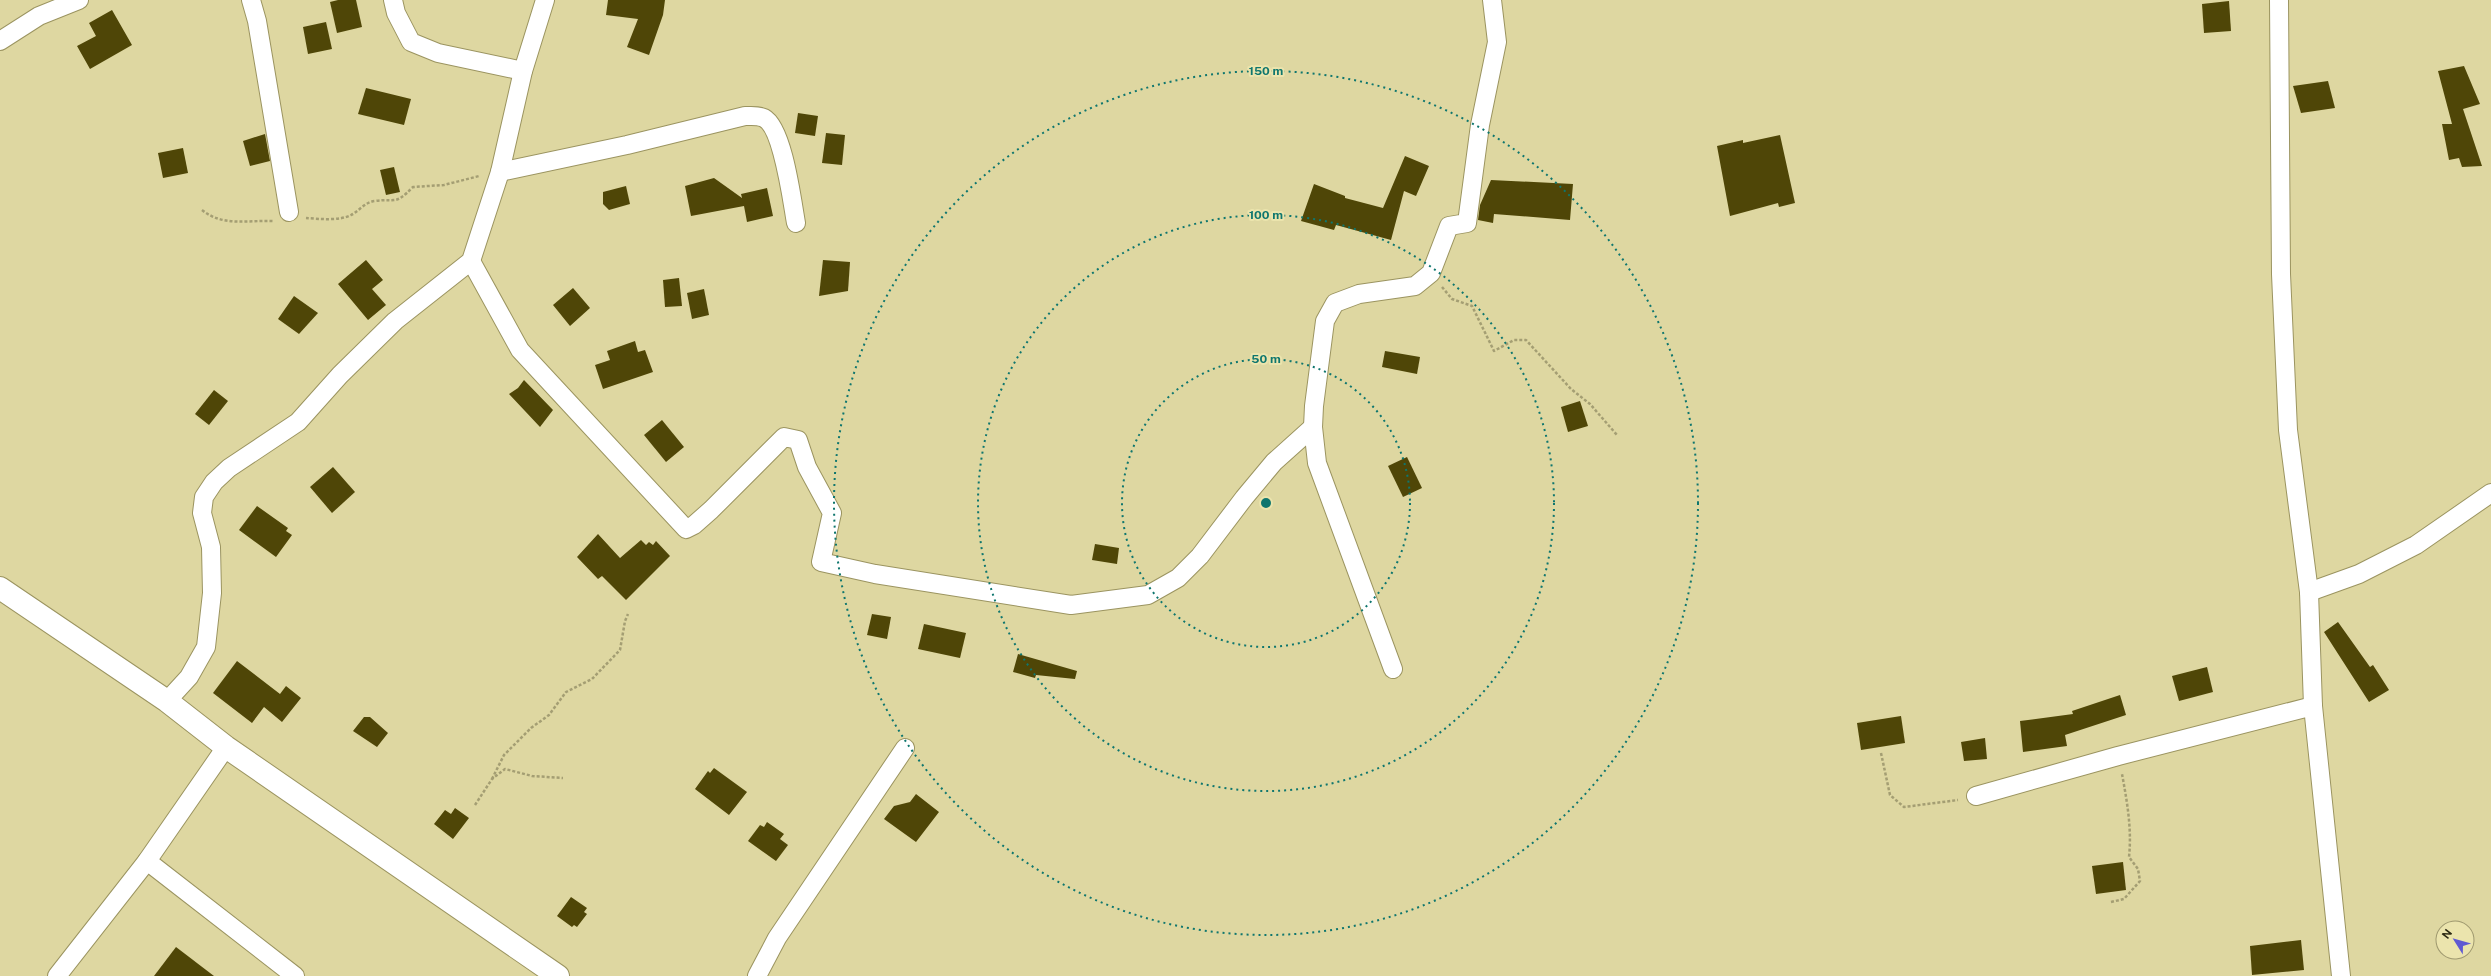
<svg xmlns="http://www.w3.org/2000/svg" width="2491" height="976" viewBox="0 0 2491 976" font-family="'Public Sans',sans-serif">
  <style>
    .building { fill: #4f4607 }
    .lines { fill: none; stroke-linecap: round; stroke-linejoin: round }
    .street-casing { stroke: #9b9460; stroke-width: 20 }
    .secondary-casing { stroke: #9b9460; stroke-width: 24 }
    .path { stroke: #a49e73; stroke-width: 2.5; stroke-dasharray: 3 2; stroke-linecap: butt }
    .street { stroke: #fff; stroke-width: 18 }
    .secondary { stroke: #fff; stroke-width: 22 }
    .ring { fill: none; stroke: #0f766e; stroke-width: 2; stroke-dasharray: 2 4 }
    .centre { fill: #0f766e; stroke: #ebe4ad; stroke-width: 2 }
    .ring-label { font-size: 12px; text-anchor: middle; font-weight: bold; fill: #0f766e; stroke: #ebe4ad; stroke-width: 4; stroke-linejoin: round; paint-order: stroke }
  </style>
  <rect width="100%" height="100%" fill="#ded7a1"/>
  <g class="building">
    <path d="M338,0H356L362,27L337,33L330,2Z"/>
    <path d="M608,0H665L663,15L649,55L627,47L638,19L606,15Z"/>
    <path d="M2229,1L2231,31L2204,33L2202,4Z"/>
    <path d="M112,10L132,45L90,69L77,46L96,36L89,23Z"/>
    <path d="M326,22L332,49L308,54L303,27Z"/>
    <path d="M2464,66L2480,104L2463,109L2482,166L2462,167L2459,158L2449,160L2442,124H2452L2438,71Z"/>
    <path d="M2328,81L2335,108L2301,113L2293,86Z"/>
    <path d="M366,88L411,99L404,125L358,114Z"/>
    <path d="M798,113L818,116L815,136L795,133Z"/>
    <path d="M826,133L845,135L842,165L822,163Z"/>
    <path d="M265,134L270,161L250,166L243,141Z"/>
    <path d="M1780,135L1795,203L1779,207L1778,203L1730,216L1717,146L1743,140V143Z"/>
    <path d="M183,148L188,173L163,178L158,153Z"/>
    <path d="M1405,156L1429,166L1416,196L1404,191L1391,240L1336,225L1334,230L1301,221L1314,184L1345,196V198L1383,208Z"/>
    <path d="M394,167L400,192L386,195L380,170Z"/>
    <path d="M714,178L742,198L741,194L767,188L773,216L747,222L744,206L691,216L685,186Z"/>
    <path d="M1491,180L1573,184L1570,220L1494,214L1493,223L1478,220L1480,205Z"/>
    <path d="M626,186L630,204L609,210L603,204V192Z"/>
    <path d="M366,260L383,280L372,289L386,305L368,320L338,284Z"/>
    <path d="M823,260L850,262L848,291L819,296Z"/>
    <path d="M679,278L682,306L665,307L663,280Z"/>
    <path d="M573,288L590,308L570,326L553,305Z"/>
    <path d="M704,289L709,315L692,319L687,293Z"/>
    <path d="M294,296L318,313L299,334L278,319Z"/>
    <path d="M635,341L638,352L645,350L653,372L603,389L595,365L610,360L607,351Z"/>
    <path d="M1385,351L1420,357L1417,374L1382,367Z"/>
    <path d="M524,380L553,410L540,427L509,394L518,388Z"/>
    <path d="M214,390L228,401L209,425L195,414Z"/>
    <path d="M1580,401L1588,426L1568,432L1561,407Z"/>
    <path d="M662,420L684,447L666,462L644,435Z"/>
    <path d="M1407,457L1422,488L1403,497L1388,466Z"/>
    <path d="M333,467L355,492L332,513L310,487Z"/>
    <path d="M257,506L288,528L286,531L292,535L276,557L239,530Z"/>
    <path d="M598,534L620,558L641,540L646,545L649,542L653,545L656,541L670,556L626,600L602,576L598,579L577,557Z"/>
    <path d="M1095,544L1119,548L1117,564L1092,560Z"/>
    <path d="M872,614L891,617L887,639L867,635Z"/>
    <path d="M2338,622L2370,667L2373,665L2389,690L2369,702L2324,632Z"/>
    <path d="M924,624L966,633L960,658L918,649Z"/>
    <path d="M1018,654L1077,671L1075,679L1036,675L1035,678L1013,672Z"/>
    <path d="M237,661L280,694L286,686L301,698L282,722L264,707L252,723L213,693Z"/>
    <path d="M2207,667L2213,692L2179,701L2172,676Z"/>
    <path d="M2120,695L2126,715L2065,735L2067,746L2023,752L2020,721L2073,714L2072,711Z"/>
    <path d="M1901,716L1905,743L1861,750L1857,723Z"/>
    <path d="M364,717H370L388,733L377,747L353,731Z"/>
    <path d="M1985,738L1987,759L1964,761L1961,742Z"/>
    <path d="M714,768L747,792L729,815L695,789L708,771L710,773Z"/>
    <path d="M916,794L939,812L916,842L884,819L894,806L910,802Z"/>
    <path d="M455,808L469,818L453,839L434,824L445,810L451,814Z"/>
    <path d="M767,822L784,834L780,839L788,845L776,861L748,841L760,825L764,827Z"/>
    <path d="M2123,862L2126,890L2096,894L2092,866Z"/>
    <path d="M571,897L587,908L584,912L587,914L577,927L574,925L572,927L557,916Z"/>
    <path d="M2301,940L2304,970L2252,975L2250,946Z"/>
    <path d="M176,947L214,976H154Z"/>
  </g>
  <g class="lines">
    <g class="street-casing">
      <g id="street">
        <path d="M251,0L257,21L289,212"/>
        <path d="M393,0L396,13L411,42L438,53L523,71"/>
        <path d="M2279,0L2281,274L2288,430L2309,592L2313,706L2341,976"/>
        <path d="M0,41L39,16L79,0"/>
        <path d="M500,172L627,145L745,116C751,116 758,115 764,118C783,128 792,201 796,223"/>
        <path d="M471,261L520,350L686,529L694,525L711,510L784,437L798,440L807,467L832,513L821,562L875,574L1071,605L1148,595L1178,578L1200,556L1244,498L1274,462L1313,427"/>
        <path d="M2309,592L2359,574L2416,545L2491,493"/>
        <path d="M1393,669L1317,463L1313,427L1314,406L1325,321L1335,303L1359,294L1415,286L1431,273L1449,226L1467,223L1480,125L1497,42L1492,0"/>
        <path d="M167,701L189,677L206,647L212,593L211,547L202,513L204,497L214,482L229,468L298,422L340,375L395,321L471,261L500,172L523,71L545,0"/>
        <path d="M1976,796L2118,756L2313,706"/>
        <path d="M147,861L295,976"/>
        <path d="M57,976L147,861L226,747"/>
        <path d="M757,976L777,938L905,748"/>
      </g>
    </g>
    <g class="secondary-casing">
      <path id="secondary" d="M0,588L167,701L226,747L558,976"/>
    </g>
    <g class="path">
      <path d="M202,210C223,227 248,220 273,221"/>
      <path d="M306,218C319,219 340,221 351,215C359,211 365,202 375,201C397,198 394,206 413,187L444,185L479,176"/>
      <path d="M1442,287L1452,299L1472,306L1494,351L1514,340H1526L1571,389L1590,404L1617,435"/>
      <path d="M1881,753L1890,795L1904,807L1958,800"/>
      <path d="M492,779L504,755L531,728L549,715L566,692L592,679L620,650L625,621L628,614"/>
      <path d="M475,805L492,779L505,769L532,776L563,778"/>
      <path d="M2111,902L2124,899L2140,881L2138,869L2129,857C2132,829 2127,801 2122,774"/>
    </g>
    <use href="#street" class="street"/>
    <use href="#secondary" class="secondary"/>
  </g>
  <g class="ring">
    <circle cx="1266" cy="503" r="144"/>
    <circle cx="1266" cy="503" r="288"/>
    <circle cx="1266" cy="503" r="432"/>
  </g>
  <circle cx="1266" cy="503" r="6" class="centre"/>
  <g class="ring-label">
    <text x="1266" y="75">150 m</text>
    <text x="1266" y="219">100 m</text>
    <text x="1266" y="363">50 m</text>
  </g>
  <g transform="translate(2455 940) rotate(307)"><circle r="19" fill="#ebe4ad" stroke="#9f996f"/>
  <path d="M0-3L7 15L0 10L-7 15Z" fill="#6059d2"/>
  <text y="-6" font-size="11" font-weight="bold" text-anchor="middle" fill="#2c2913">N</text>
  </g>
</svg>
